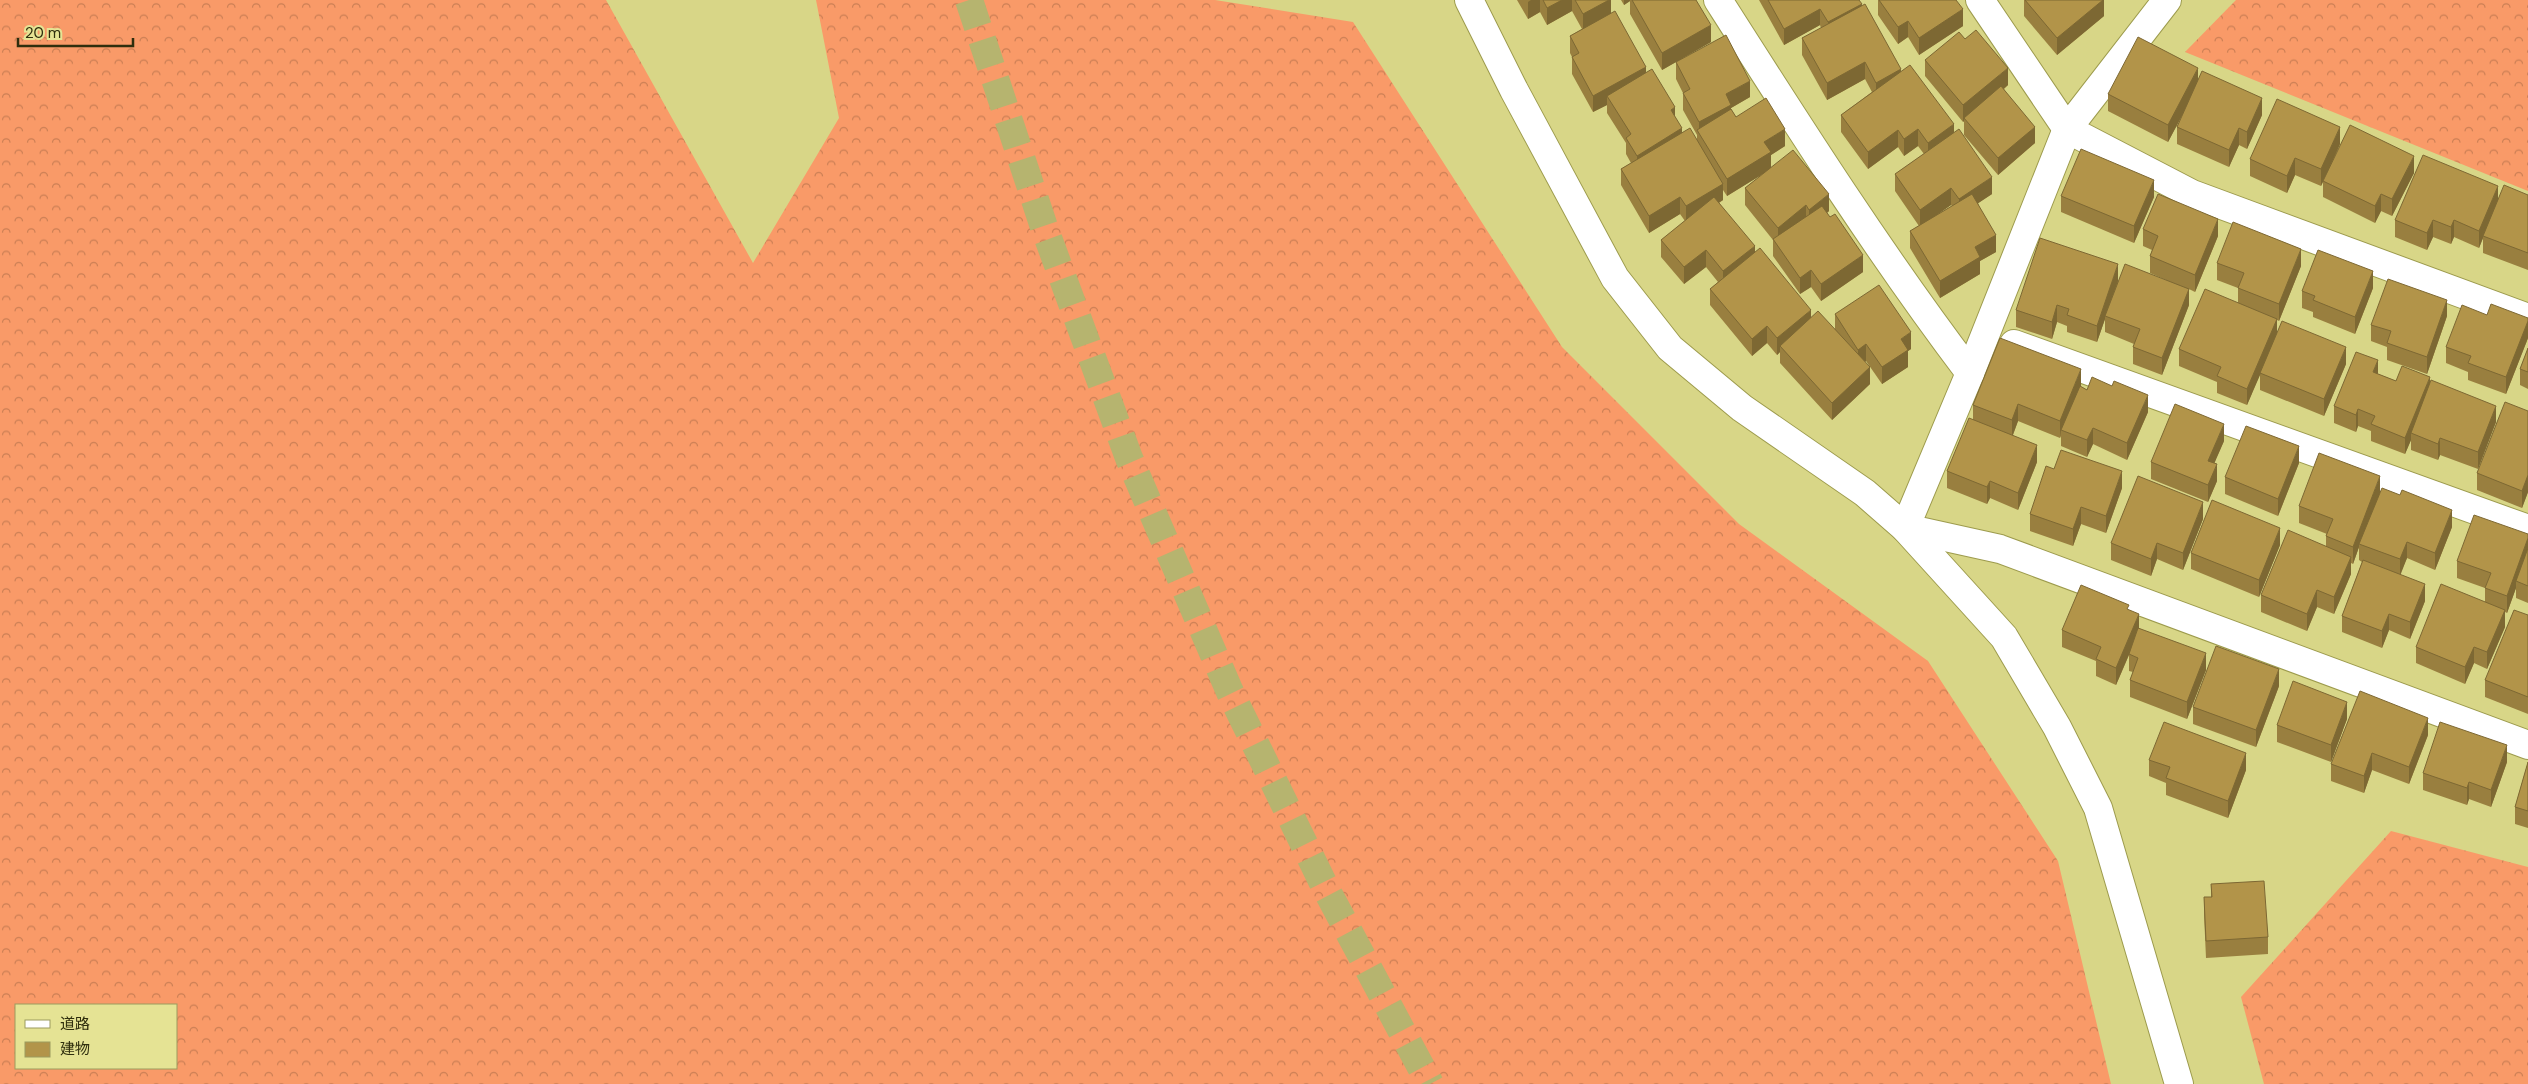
<svg xmlns="http://www.w3.org/2000/svg" width="2528" height="1084" viewBox="0 0 2528 1084" font-family="'DM Sans','Noto Sans JP',sans-serif">
  <style>
    .forest { fill: url(#forest-crowns); fill-rule: evenodd }
    .lines { fill: none; stroke-linecap: round; stroke-linejoin: round }
    .motorway-tunnel { stroke: #b6b46f; stroke-width: 28; stroke-dasharray: 28 14; stroke-linecap: butt }
    .minor-casing { stroke: #9d9b4d; stroke-width: 30 }
    .tertiary-casing { stroke: #9d9b4d; stroke-width: 30 }
    .minor { stroke: #fff; stroke-width: 28 }
    .tertiary { stroke: #fff; stroke-width: 28 }
    .wall { fill: #997f3f; fill-rule: evenodd }
    .shaded-wall { fill: #7d6833 }
    .building { fill: #b29449; stroke: #7d6833 }
  </style>
  <defs>
    <pattern id="forest-crowns" width="20" height="18" patternUnits="userSpaceOnUse" patternTransform="scale(1.25)"><rect width="20" height="18" fill="#f99a68"/><path d="M2 6a3 3 0 1 1 6 0M12 15a3 3 0 1 1 6 0" fill="none" stroke="#ca7e54"/></pattern>
  </defs>
  <rect width="100%" height="100%" fill="#d8d687"/>
  <g class="forest">
    <path d="M0,0H606L753,263L839,118L816,0H1215L1353,22L1562,347L1739,524L1928,661L2058,861L2111,1084H0ZM16,1005H176V1068H16Z"/>
    <path d="M2236,0H2528V191L2185,52Z"/>
    <path d="M2391,831L2528,867V1084H2264L2241,997Z"/>
  </g>
  <g class="lines">
    <path class="motorway-tunnel" d="M969,0L1044,227L1129,458L1230,692L1326,889L1430,1084"/>
    <g class="minor-casing">
      <g id="minor">
        <path d="M1718,0C1799,127 1879,253 1970,373"/>
        <path d="M1980,0L2067,129L2192,194L2528,318"/>
        <path d="M2167,0L2067,129L1970,373L1905,528L2000,549L2528,745"/>
        <path d="M2014,344L2528,529"/>
      </g>
    </g>
    <g class="tertiary-casing">
      <path id="tertiary" d="M1469,0L1514,90L1615,278L1670,348L1742,408L1865,493L1905,528L2004,637L2057,727L2098,808L2179,1084"/>
    </g>
    <use href="#minor" class="minor"/>
    <use href="#tertiary" class="tertiary"/>
  </g>
  <g class="wall">
    <path d="M1517,0H1611V13L1646,72L1675,118L1682,133L1697,139V135L1683,110V93L1676,79V62L1750,97L1731,108V109L1736,117L1785,146L1771,155V168L1829,211L1827,213L1863,272L1821,301L1811,287L1800,294L1773,256V240L1745,205V188L1766,172L1727,196L1723,190V200L1719,203L1755,252L1811,317L1835,329V314L1911,349L1908,351V367L1882,384L1866,361L1865,362L1870,384L1832,420L1780,363V352L1777,355L1767,343L1752,356L1710,305V289L1718,282L1706,267L1684,284L1661,257V240L1685,221L1680,214L1649,233L1621,185V169L1631,163L1626,154V143L1607,113V105L1593,112L1572,74V57L1570,53V36L1582,29L1572,11L1547,25L1540,12L1528,19Z"/>
    <path d="M1621,0H1696L1711,42L1662,70L1630,14V1L1624,5Z"/>
    <path d="M1759,0H1859L1862,6L1901,71L1954,133L1992,194L1978,203L1996,252L1980,261V274L1940,298L1910,248V231L1919,226L1895,191V174L1924,154L1918,146L1904,156L1898,147L1868,169L1841,132V115L1872,92L1865,79L1827,100L1802,55V38L1821,28L1820,25L1784,45ZM1951,205L1952,206L1933,217Z"/>
    <path d="M1878,0H1956L1963,26L1919,55L1908,37L1898,44L1878,15Z"/>
    <path d="M2024,0H2104V16L2057,55L2024,16Z"/>
    <path d="M1965,39L2008,85L2004,89L2035,143L1998,175L1964,135V121L1963,122L1925,76V60Z"/>
    <path d="M2198,79L2262,115L2247,149L2239,145L2229,167L2177,144V127L2183,114L2168,142L2108,111V94Z"/>
    <path d="M2340,144L2334,159L2414,173L2392,216L2381,211L2375,223L2323,197V182L2321,186L2295,175L2287,193L2250,176V159Z"/>
    <path d="M2528,195V270L2483,253V238L2479,248L2454,237L2451,244L2433,237L2427,250L2395,237V220L2498,199Z"/>
    <path d="M2061,196L2154,197L2134,243L2061,212Z"/>
    <path d="M2143,229L2218,236L2195,292L2189,289V305L2162,375L2133,364V347L2134,344L2105,332V319L2097,342L2067,332V326L2057,322L2052,339L2016,327V310L2118,281L2166,280L2150,273V256L2152,250L2143,246Z"/>
    <path d="M2217,263L2301,266L2279,321L2277,320V333L2346,364L2324,416L2260,390V374L2247,405L2217,393V382L2179,366V349L2238,303V288L2217,280Z"/>
    <path d="M2373,288L2355,334L2313,317V312L2302,308V291Z"/>
    <path d="M2487,315L2528,318V338L2506,394L2468,380V372L2446,363V347Z"/>
    <path d="M2447,316L2427,374L2387,360V347L2371,341V325Z"/>
    <path d="M2528,348V389L2520,385V369Z"/>
    <path d="M2378,374L2396,381L2430,385L2496,422L2478,469L2440,455L2438,460L2411,450V440L2405,454L2371,441V431L2358,426L2356,432L2334,423V406Z"/>
    <path d="M2080,386L2087,390L2148,412L2127,460L2093,444L2087,457L2061,446V436L2060,438L2018,421L2013,435L2037,462L2018,510L1990,498L1987,504L1947,488V471L1973,419V405Z"/>
    <path d="M2528,411V492L2522,508L2477,490V473Z"/>
    <path d="M2224,441L2214,463L2217,481L2208,502L2151,479V462Z"/>
    <path d="M2299,463L2278,516L2225,494V477Z"/>
    <path d="M2054,469L2122,488L2106,533L2081,524L2073,546L2030,531V514Z"/>
    <path d="M2380,493L2452,527L2435,570L2407,558L2400,574L2425,601L2410,639L2389,630L2382,648L2342,632V616L2362,562L2359,560V547L2353,564L2351,563V574L2334,614L2317,607L2307,631L2261,612V595L2326,546V536L2327,534L2299,523V506Z"/>
    <path d="M2203,519L2183,570L2157,559L2151,576L2111,560V543Z"/>
    <path d="M2528,534V603L2516,598V588L2507,613L2505,612V627L2487,669L2474,663L2465,684L2416,663V647L2485,602V588L2457,578V561Z"/>
    <path d="M2280,545L2259,597L2191,569V553Z"/>
    <path d="M2129,610L2139,628L2206,670L2187,719L2130,697V680L2133,672L2129,671V655L2116,685L2096,676V661L2062,647V630Z"/>
    <path d="M2528,615V714L2485,697V680Z"/>
    <path d="M2279,686L2256,747L2193,724V707Z"/>
    <path d="M2347,719L2331,762L2277,742V725Z"/>
    <path d="M2428,735L2409,784L2372,770L2364,793L2331,781V764Z"/>
    <path d="M2149,760L2246,770L2228,818L2166,795V783L2149,776Z"/>
    <path d="M2507,762L2491,807L2469,799L2467,805L2423,790V773Z"/>
    <path d="M2528,762V828L2515,824V807Z"/>
    <path d="M2211,884L2268,937V954L2206,958L2204,914V897H2211Z"/>
  </g>
  <g class="shaded-wall">
    <path d="M1531,0H1540V12L1528,19V2Z"/>
    <path d="M1562,0H1572V11L1547,25V8Z"/>
    <path d="M1609,0H1611V16L1583,31V14Z"/>
    <path d="M1624,0H1630V1L1624,5Z"/>
    <path d="M2103,0H2104V16L2057,55V38Z"/>
    <path d="M1862,4V21L1828,39V22Z"/>
    <path d="M1820,9V25L1784,45V29Z"/>
    <path d="M1963,9V26L1919,55V38Z"/>
    <path d="M1908,21V37L1898,44V27Z"/>
    <path d="M1711,25V42L1662,70V53Z"/>
    <path d="M1865,62V79L1827,100V83Z"/>
    <path d="M1646,67V83L1607,96V105L1593,112V96Z"/>
    <path d="M2008,68V85L1965,120L1964,118V121L1963,122V105Z"/>
    <path d="M2198,68V85L2168,142V125Z"/>
    <path d="M1901,69V86L1876,100V83Z"/>
    <path d="M1750,81V97L1731,108V122L1699,134V122L1726,94Z"/>
    <path d="M2262,98V115L2247,149V132Z"/>
    <path d="M1675,107V124L1671,110Z"/>
    <path d="M1954,124V141L1928,160V143Z"/>
    <path d="M2035,127V143L1998,175V158Z"/>
    <path d="M2340,127V144L2321,186V169Z"/>
    <path d="M1682,128V145L1637,173V156Z"/>
    <path d="M2239,128V145L2229,167V150Z"/>
    <path d="M1785,129V146L1771,155V169L1727,196V179L1764,142Z"/>
    <path d="M1918,129V146L1904,156V139Z"/>
    <path d="M1898,130V147L1868,169V152Z"/>
    <path d="M2414,156V173L2392,216V199Z"/>
    <path d="M2295,158V175L2287,193V176Z"/>
    <path d="M1992,177V194L1959,216V199Z"/>
    <path d="M2154,180V197L2134,243V226Z"/>
    <path d="M1723,184V200L1686,222V206Z"/>
    <path d="M2498,186V203L2483,236V238L2479,248V231Z"/>
    <path d="M1951,188V205L1920,227V210Z"/>
    <path d="M1829,194V211L1809,227V210Z"/>
    <path d="M2381,194V211L2375,223V206Z"/>
    <path d="M1680,197V214L1649,233V216Z"/>
    <path d="M1806,205V222L1778,245V228Z"/>
    <path d="M2218,219V236L2195,292V275Z"/>
    <path d="M2433,220V237L2427,250V233Z"/>
    <path d="M2454,220V237L2451,244V227Z"/>
    <path d="M1996,235V252L1980,261V274L1940,298V281L1975,247Z"/>
    <path d="M1755,246V262L1723,288V271Z"/>
    <path d="M2301,249V266L2279,321V304Z"/>
    <path d="M1706,250V267L1684,284V267Z"/>
    <path d="M1863,255V272L1821,301V284Z"/>
    <path d="M2118,264V281L2105,316V319L2097,342V326Z"/>
    <path d="M1811,270V287L1800,294V278Z"/>
    <path d="M2373,271V288L2355,334V317Z"/>
    <path d="M2189,289V305L2162,375V358Z"/>
    <path d="M2447,300V316L2427,374V357Z"/>
    <path d="M2057,305V322L2052,339V322Z"/>
    <path d="M1811,310V327L1780,346V352L1777,355V338Z"/>
    <path d="M2277,319V336L2247,405V389Z"/>
    <path d="M2528,321V338L2506,394V377Z"/>
    <path d="M1767,326V343L1752,356V339Z"/>
    <path d="M1911,332V349L1908,351V367L1882,384V367L1901,339Z"/>
    <path d="M1866,344V361L1858,367V350Z"/>
    <path d="M2346,347V364L2324,416V399Z"/>
    <path d="M2378,360V377L2373,372Z"/>
    <path d="M1870,367V384L1832,420V403Z"/>
    <path d="M2081,369V386L2061,430L2060,438V421Z"/>
    <path d="M2430,377V394L2411,433V440L2405,454V438Z"/>
    <path d="M2148,395V412L2127,460V443Z"/>
    <path d="M2018,404V421L2012,437V420Z"/>
    <path d="M2496,406V422L2478,469V452Z"/>
    <path d="M2358,409V426L2356,432V415Z"/>
    <path d="M2224,424V441L2208,478V461Z"/>
    <path d="M2093,428V444L2087,457V440Z"/>
    <path d="M2440,438V455L2438,460V444Z"/>
    <path d="M2037,445V462L2018,510V493Z"/>
    <path d="M2299,446V463L2278,516V499Z"/>
    <path d="M2217,464V481L2208,502V485Z"/>
    <path d="M2122,471V488L2106,533V516Z"/>
    <path d="M2528,475V492L2522,508V491Z"/>
    <path d="M2380,476V493L2359,544V547L2353,564V547Z"/>
    <path d="M1990,481V498L1987,504V487Z"/>
    <path d="M2203,502V519L2183,570V553Z"/>
    <path d="M2081,507V524L2073,546V529Z"/>
    <path d="M2452,510V527L2435,570V553Z"/>
    <path d="M2280,528V545L2259,597V580Z"/>
    <path d="M2528,538V555L2516,581V588L2507,613V596Z"/>
    <path d="M2407,542V558L2400,576V559Z"/>
    <path d="M2157,543V559L2151,576V559Z"/>
    <path d="M2351,557V574L2334,614V597Z"/>
    <path d="M2425,584V601L2410,639V622Z"/>
    <path d="M2317,590V607L2307,631V614Z"/>
    <path d="M2505,610V627L2487,669V652Z"/>
    <path d="M2139,614V631L2116,685V668Z"/>
    <path d="M2389,614V630L2382,648V631Z"/>
    <path d="M2474,647V663L2465,684V667Z"/>
    <path d="M2206,653V670L2187,719V702Z"/>
    <path d="M2279,669V686L2256,747V730Z"/>
    <path d="M2347,702V719L2331,762V745Z"/>
    <path d="M2428,718V735L2409,784V767Z"/>
    <path d="M2507,745V762L2491,807V790Z"/>
    <path d="M2246,753V770L2228,818V801Z"/>
    <path d="M2372,753V770L2364,793V776Z"/>
    <path d="M2469,782V799L2467,805V788Z"/>
  </g>
  <g class="building">
    <path d="M1543,0H1562L1547,8Z"/>
    <path d="M1575,0H1609L1583,14Z"/>
    <path d="M1632,0H1696L1711,25L1662,53Z"/>
    <path d="M1768,0H1859L1862,4L1828,22L1820,9L1784,29Z"/>
    <path d="M1879,0H1956L1963,9L1919,38L1908,21L1898,27Z"/>
    <path d="M2025,0H2103L2057,38Z"/>
    <path d="M1865,4L1901,69L1876,83L1865,62L1827,83L1802,38Z"/>
    <path d="M1615,11L1646,67L1593,96L1572,57L1579,53L1570,36Z"/>
    <path d="M1976,30L2008,68L1963,105L1925,60L1959,32L1965,39Z"/>
    <path d="M1726,35L1750,81L1726,94L1731,105L1699,122L1683,93L1690,89L1676,62Z"/>
    <path d="M2138,37L2198,68L2168,125L2108,94Z"/>
    <path d="M1910,65L1954,124L1928,143L1918,129L1904,139L1898,130L1868,152L1841,115Z"/>
    <path d="M1652,69L1675,107L1671,110L1682,128L1637,156L1626,138L1631,134L1607,96Z"/>
    <path d="M2202,71L2262,98L2247,132L2239,128L2229,150L2177,127Z"/>
    <path d="M2001,86L2035,127L1998,158L1964,118Z"/>
    <path d="M1766,98L1785,129L1764,142L1771,152L1727,179L1697,130L1731,109L1736,117Z"/>
    <path d="M2277,99L2340,127L2321,169L2295,158L2287,176L2250,159Z"/>
    <path d="M2350,125L2414,156L2392,199L2381,194L2375,206L2323,181Z"/>
    <path d="M1690,128L1723,184L1686,206L1680,197L1649,216L1621,169Z"/>
    <path d="M1959,129L1992,177L1959,199L1951,188L1920,210L1895,174Z"/>
    <path d="M2081,149L2154,180L2134,226L2061,196Z"/>
    <path d="M1793,150L1829,194L1809,210L1806,205L1778,228L1745,188Z"/>
    <path d="M2423,155L2498,186L2479,231L2454,220L2451,227L2433,220L2427,233L2395,220Z"/>
    <path d="M2504,185L2528,195V253L2483,236Z"/>
    <path d="M1972,194L1996,235L1975,247L1980,257L1940,281L1910,231Z"/>
    <path d="M2158,194L2218,219L2195,275L2150,256L2158,236L2143,229Z"/>
    <path d="M1714,197L1755,246L1723,271L1706,250L1684,267L1661,240Z"/>
    <path d="M1822,206L1830,217L1835,214L1863,255L1821,284L1811,270L1800,278L1773,239Z"/>
    <path d="M2233,222L2301,249L2279,304L2238,288L2244,273L2217,263Z"/>
    <path d="M2040,238L2118,264L2097,326L2067,315L2069,309L2057,305L2052,322L2016,310Z"/>
    <path d="M1760,248L1811,310L1777,338L1767,326L1752,339L1710,289Z"/>
    <path d="M2318,250L2373,271L2355,317L2313,300L2315,296L2302,291Z"/>
    <path d="M2125,264L2189,289L2162,358L2133,347L2140,329L2105,316Z"/>
    <path d="M2388,279L2447,300L2427,357L2387,343L2391,331L2371,325Z"/>
    <path d="M1879,285L1911,332L1901,339L1908,350L1882,367L1866,344L1858,350L1835,314Z"/>
    <path d="M2205,289L2277,319L2247,389L2217,376L2221,367L2179,349Z"/>
    <path d="M2491,304L2528,318V321L2506,377L2468,363L2471,356L2446,347L2462,305L2487,315Z"/>
    <path d="M1818,311L1870,367L1832,403L1780,346Z"/>
    <path d="M2282,321L2346,347L2324,399L2260,373Z"/>
    <path d="M2000,338L2081,369L2060,421L2018,404L2012,420L1973,405Z"/>
    <path d="M2528,348V372L2520,369Z"/>
    <path d="M2356,352L2378,360L2373,372L2396,381L2402,366L2430,377L2405,438L2371,424L2375,416L2358,409L2356,415L2334,406Z"/>
    <path d="M2092,377L2112,386L2114,381L2148,395L2127,443L2093,428L2087,440L2061,430L2080,386L2087,390Z"/>
    <path d="M2431,380L2496,406L2478,452L2440,438L2438,444L2411,433Z"/>
    <path d="M2505,402L2528,411V475L2522,491L2477,473Z"/>
    <path d="M2175,404L2224,424L2208,461L2217,464L2208,485L2151,462Z"/>
    <path d="M1969,418L2037,445L2018,493L1990,481L1987,487L1947,471Z"/>
    <path d="M2246,426L2299,446L2278,499L2225,477Z"/>
    <path d="M2061,450L2122,471L2106,516L2081,507L2073,529L2030,514L2046,466L2054,469Z"/>
    <path d="M2319,453L2380,476L2353,547L2326,536L2333,519L2299,506Z"/>
    <path d="M2138,476L2203,502L2183,553L2157,543L2151,559L2111,543Z"/>
    <path d="M2382,488L2400,495L2402,490L2452,510L2435,553L2407,542L2400,559L2359,544Z"/>
    <path d="M2212,500L2280,528L2259,580L2191,553Z"/>
    <path d="M2474,515L2528,534V538L2507,596L2485,588L2491,573L2457,561Z"/>
    <path d="M2288,530L2351,557L2334,597L2317,590L2307,614L2261,595Z"/>
    <path d="M2528,548V586L2516,581Z"/>
    <path d="M2363,560L2425,584L2410,622L2389,614L2382,631L2342,616Z"/>
    <path d="M2441,584L2505,610L2487,652L2474,647L2465,667L2416,647Z"/>
    <path d="M2081,585L2129,605L2127,609L2139,614L2116,668L2096,659L2101,647L2062,630Z"/>
    <path d="M2514,610L2528,615V697L2485,680Z"/>
    <path d="M2138,628L2206,653L2187,702L2130,680L2138,658L2129,654Z"/>
    <path d="M2216,646L2279,669L2256,730L2193,707Z"/>
    <path d="M2293,681L2347,702L2331,745L2277,725Z"/>
    <path d="M2360,691L2428,718L2409,767L2372,753L2364,776L2331,764Z"/>
    <path d="M2164,722L2246,753L2228,801L2166,778L2170,767L2149,760Z"/>
    <path d="M2440,722L2507,745L2491,790L2469,782L2467,788L2423,773Z"/>
    <path d="M2528,762V811L2515,807Z"/>
    <path d="M2264,881L2268,937L2206,941L2204,897H2212L2211,884Z"/>
  </g>
  <rect x="15" y="1004" width="162" height="65" fill="#e5e394" stroke="#9c9b5e"/>
  <rect x="25" y="1020" width="25" height="8" fill="#ffffff" stroke="#9c9b5e"/>
  <text x="60" y="1029" font-size="15" fill="#2f2e0d">道路</text>
  <rect x="25" y="1042" width="25" height="15" fill="#b29449" stroke="#9c9b5e"/>
  <text x="60" y="1054" font-size="15" fill="#2f2e0d">建物</text>
  <path d="M18 38v8h115v-8" fill="none" stroke="#2f2e0d" stroke-width="2.5"/>
  <text x="25" y="38" font-size="15" fill="#2f2e0d" stroke="#e5e394" stroke-width="4" paint-order="stroke">20 m</text>
</svg>
